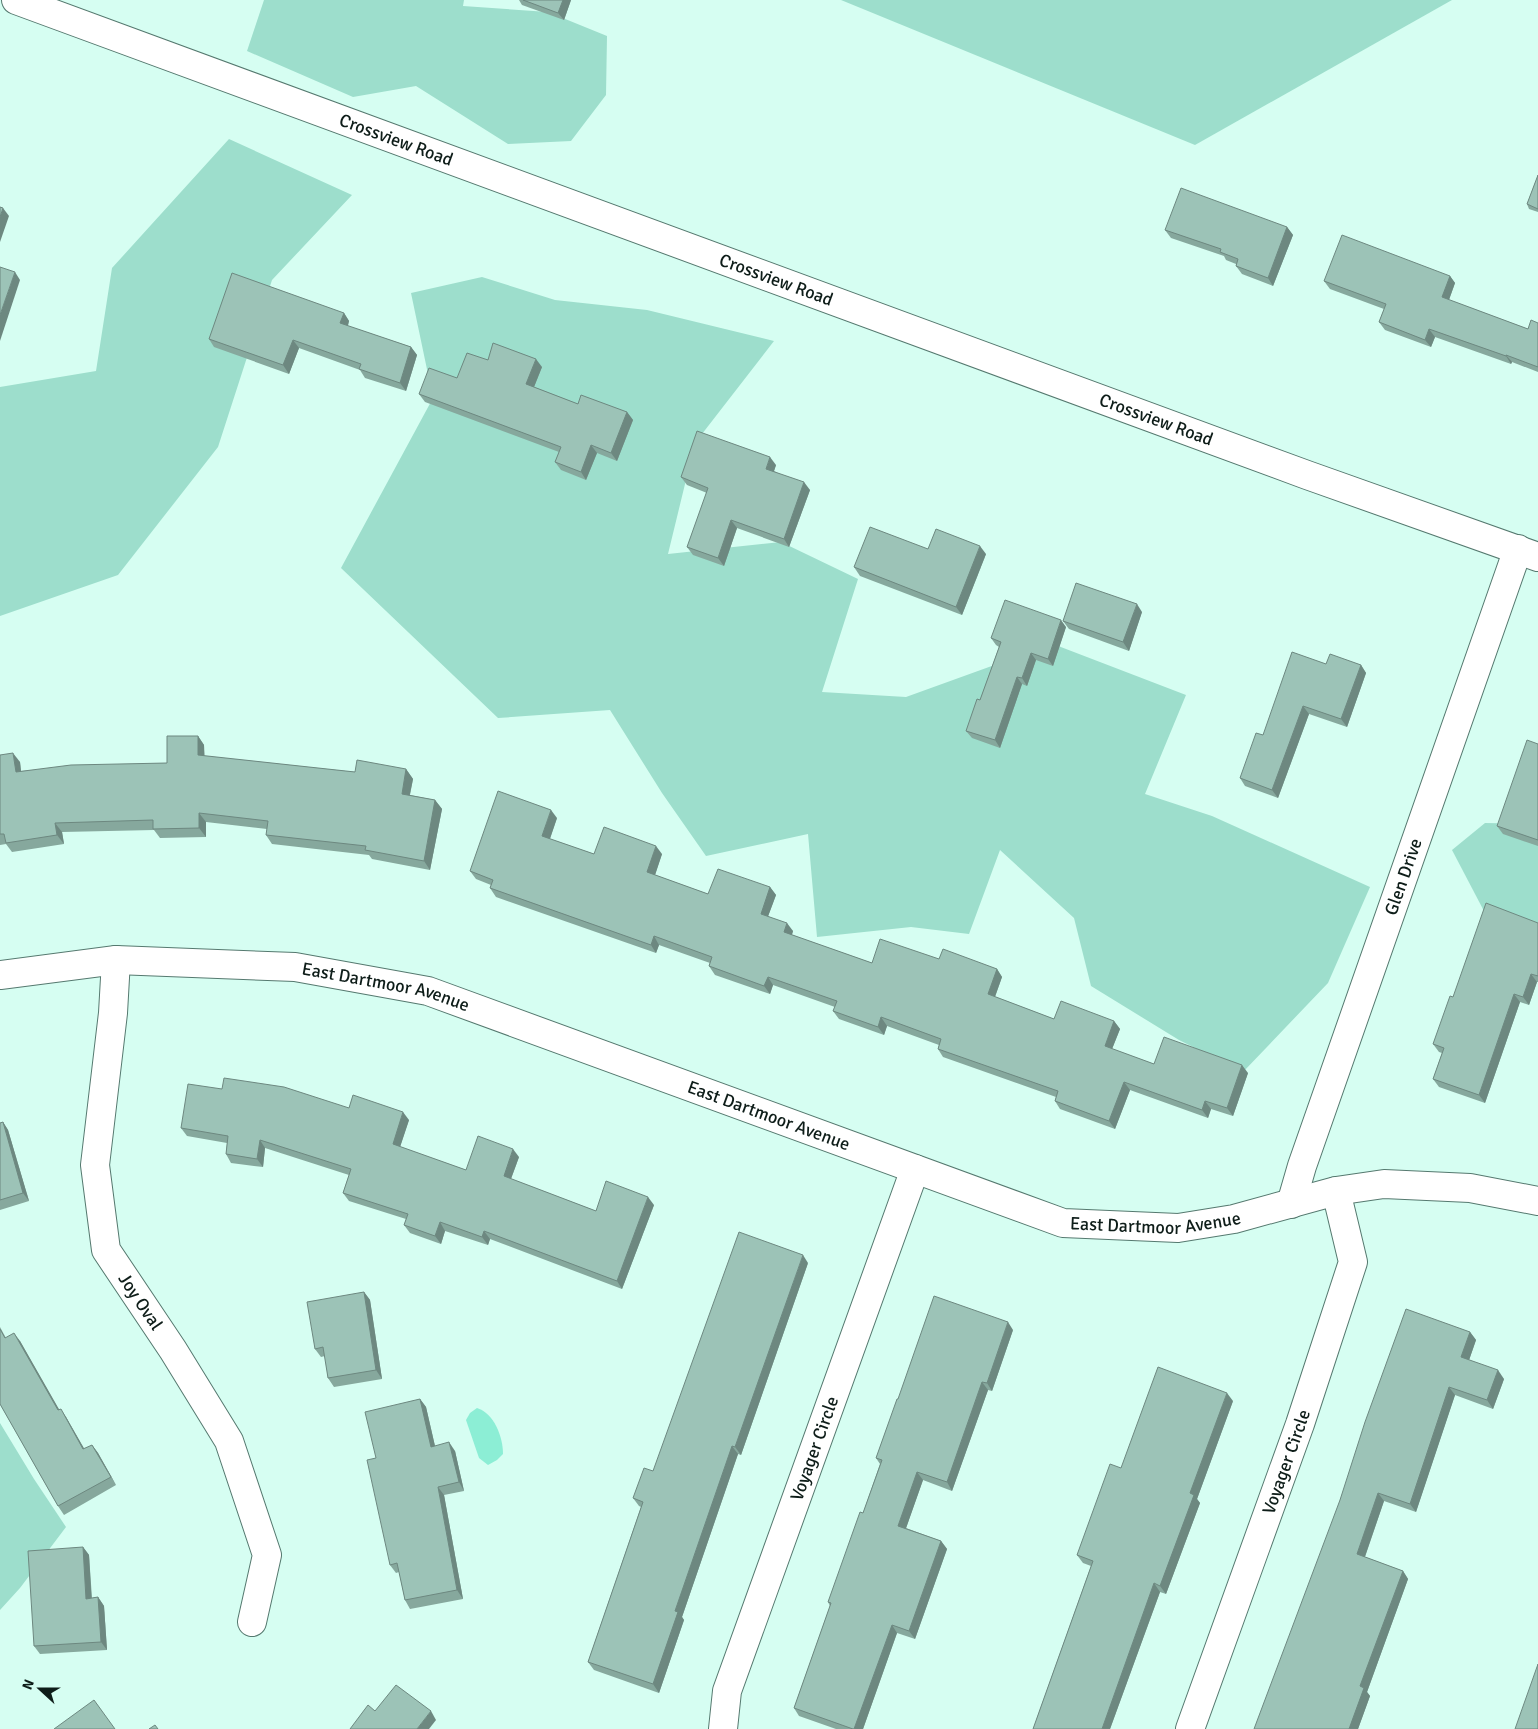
<svg xmlns="http://www.w3.org/2000/svg" width="1538" height="1729" viewBox="0 0 1538 1729" font-family="Signika,sans-serif">
  <style>
    .green { fill: #9ddecc }
    .water { fill: #8ceed5 }
    .lines { fill: none; stroke-linecap: round; stroke-linejoin: round }
    .minor-casing { stroke: #55796f; stroke-width: 30 }
    .minor { stroke: #fff; stroke-width: 28 }
    .wall { fill: #86a89d }
    .shaded-wall { fill: #6d8880 }
    .building { fill: #9cc3b7; stroke: #6d8880 }
    .labels { text-anchor: middle; stroke-width: 4.5; stroke-linejoin: round; paint-order: stroke }
    .street-label { font-size: 18px; fill: #0e1d19; stroke: #d6fef2 }
  </style>
  <rect width="100%" height="100%" fill="#d6fef2"/>
  <g class="green">
    <path d="M264,0H464L463,6L548,12L607,36L606,95L571,141L508,144L416,86L353,97L247,51Z"/>
    <path d="M841,0H1452L1195,145Z"/>
    <path d="M229,139L352,195L272,280L218,447L118,575L0,616V387L96,371L112,268Z"/>
    <path d="M482,277L555,300L647,310L774,341L695,443L668,554L781,542L858,579L822,692L906,697L1053,644L1186,695L1145,794L1212,816L1370,887L1328,983L1243,1072L1179,1040L1091,986L1074,918L1000,850L969,934L911,927L817,937L808,834L706,856L662,793L610,710L498,718L341,568L433,398L411,293Z"/>
    <path d="M1485,823L1538,824V932L1485,913L1452,850Z"/>
    <path d="M0,1423L34,1479L66,1527L20,1588L0,1610Z"/>
  </g>
  <path class="water" d="M477,1408C494,1413 503,1437 503,1454L497,1460L488,1465L479,1458L466,1420L470,1413Z"/>
  <g class="lines">
    <g class="minor-casing">
      <g id="minor">
        <path id="s1" d="M16,0L1307,475L1538,557"/>
        <path id="s2" d="M116,960L113,1013L95,1165L106,1250L173,1350L229,1441L267,1555L252,1622"/>
        <path id="s3" d="M0,975L116,960L295,967L428,991L1063,1223L1178,1228L1234,1219L1336,1191L1384,1184L1470,1188L1538,1201"/>
        <path id="s4" d="M1291,1204L1302,1166L1518,549"/>
        <path id="s5" d="M723,1729L727,1691L915,1169"/>
        <path id="s6" d="M1190,1729L1300,1424L1353,1262L1336,1191"/>
      </g>
    </g>
    <use href="#minor" class="minor"/>
  </g>
  <g class="wall">
    <path d="M519,0H571L564,20L522,5Z"/>
    <path d="M1538,175V212L1529,209L1527,204Z"/>
    <path d="M1287,227L1293,235L1273,286L1242,274L1236,266V264L1226,260L1224,256L1171,238L1165,230Z"/>
    <path d="M1450,276L1455,283L1449,300L1528,329L1538,323V372L1512,362L1511,364L1435,337L1431,347L1385,330L1379,322L1384,309L1330,289L1324,281Z"/>
    <path d="M344,313L349,321L348,326L411,347L417,355L406,391L365,378L360,370L299,348L289,374L214,347L209,339Z"/>
    <path d="M488,360L542,367L534,387L578,404L627,412L633,420L617,461L597,453L586,480L561,470L555,462L559,452L425,402L419,394L457,378Z"/>
    <path d="M776,465L774,471L810,490L789,547L737,528L724,566L693,555L687,547L707,493L687,485L681,477Z"/>
    <path d="M986,554L962,615L860,576L854,567Z"/>
    <path d="M1142,612L1129,651L1069,629L1063,621Z"/>
    <path d="M1066,627L1053,666L1036,660L1027,686L1022,684L1000,748L972,738L966,731L980,700L999,647L996,645L991,638Z"/>
    <path d="M1326,664L1361,665L1366,673L1347,727L1309,714L1278,798L1245,786L1240,778L1263,735Z"/>
    <path d="M198,736L204,745V756L355,772L406,769L413,779L410,795L435,800L442,809L430,870L372,859L369,855L272,844L266,835L267,829L206,822V837L160,838L154,830L62,832L64,844L12,852L6,844L0,845V755L20,762L21,771L167,763Z"/>
    <path d="M1538,744V846L1503,834L1497,826Z"/>
    <path d="M557,818L550,839L594,854H662L655,875L708,894L770,887L776,895L768,916L793,931L792,935L872,963L939,959L997,969L1002,977L995,997L1054,1019L1114,1021L1120,1029L1112,1049L1154,1064L1248,1073L1233,1116L1211,1109L1208,1118L1130,1090L1115,1129L1060,1109L1055,1101L1056,1097L943,1057L938,1049L939,1045L887,1026L884,1035L839,1019L833,1011L835,1007L773,985L770,994L715,975L709,966L710,963L659,945L656,953L496,897L490,888L491,885L476,879L470,871Z"/>
    <path d="M1538,923V982H1537L1529,1005L1520,1002L1485,1103L1439,1087L1433,1079L1442,1053L1439,1052L1433,1044L1453,997Z"/>
    <path d="M349,1108L409,1120L400,1147L466,1170L519,1157L511,1179L596,1211L654,1205L622,1289L490,1239L488,1245L445,1231L441,1244L410,1233L404,1225L406,1219L349,1201L343,1193L349,1175L265,1148L263,1167L231,1163L226,1154L227,1143L187,1136L181,1128Z"/>
    <path d="M3,1122L8,1130L29,1201L0,1210V1123Z"/>
    <path d="M808,1263L741,1455L738,1454L682,1617L684,1620L659,1693L594,1670L588,1662L641,1507L639,1506L633,1498Z"/>
    <path d="M364,1292L370,1300L382,1379L334,1387L328,1378L325,1356L321,1357L315,1349Z"/>
    <path d="M0,1327L6,1338L20,1341L59,1410L66,1417L84,1449L92,1445L98,1453L116,1485L64,1515L58,1506L0,1404Z"/>
    <path d="M1013,1330L992,1391L988,1390L952,1491L923,1480L906,1528L941,1541L947,1549L915,1639L897,1633L863,1729H836L799,1716L794,1708L830,1606L828,1602L863,1513L880,1464L876,1458L898,1399Z"/>
    <path d="M1470,1332L1476,1340L1469,1360L1504,1379L1493,1409L1455,1395L1416,1512L1384,1501L1365,1557L1403,1571L1408,1579L1367,1692L1370,1696L1358,1729L1340,1500Z"/>
    <path d="M420,1399L426,1407L435,1446L455,1451L464,1491L444,1495L463,1599L410,1609L405,1600L399,1572L396,1573L390,1565L376,1458Z"/>
    <path d="M1233,1401L1197,1499L1200,1503L1166,1594L1160,1592L1110,1729H1033L1091,1566L1083,1563L1077,1555L1121,1468Z"/>
    <path d="M83,1547L89,1555L92,1598L98,1597L104,1606L107,1650L40,1654L34,1646Z"/>
  </g>
  <g class="shaded-wall">
    <path d="M563,0H571L564,20L558,13Z"/>
    <path d="M3,208L9,216L0,242V217Z"/>
    <path d="M1287,227L1293,235L1273,286L1268,278Z"/>
    <path d="M15,272L20,280L0,341V315Z"/>
    <path d="M1450,276L1455,283L1447,305L1442,297Z"/>
    <path d="M344,313L349,321L346,331L340,323Z"/>
    <path d="M1429,329L1435,337L1431,347L1425,340Z"/>
    <path d="M293,340L299,348L289,374L283,365Z"/>
    <path d="M411,347L417,355L406,391L400,383Z"/>
    <path d="M1506,355L1512,362L1511,364L1506,356Z"/>
    <path d="M536,359L542,367L532,392L526,384Z"/>
    <path d="M627,412L633,420L617,461L611,453Z"/>
    <path d="M591,445L597,453L586,480L581,472Z"/>
    <path d="M770,457L776,465L772,477L766,469Z"/>
    <path d="M804,482L810,490L789,547L784,539Z"/>
    <path d="M731,520L737,528L724,566L718,558Z"/>
    <path d="M980,546L986,554L962,615L956,607Z"/>
    <path d="M1137,604L1142,612L1129,651L1123,642Z"/>
    <path d="M1061,620L1066,627L1053,666L1048,659Z"/>
    <path d="M1031,653L1036,660L1027,686L1022,678Z"/>
    <path d="M1361,665L1366,673L1347,727L1341,719Z"/>
    <path d="M1017,677L1022,684L1000,748L995,740Z"/>
    <path d="M1303,706L1309,714L1278,798L1272,790Z"/>
    <path d="M198,736L204,745L205,764L198,755Z"/>
    <path d="M13,753L20,762L22,781L16,772Z"/>
    <path d="M406,769L413,779L408,803L402,794Z"/>
    <path d="M435,800L442,809L430,870L424,861Z"/>
    <path d="M551,810L557,818L548,844L542,836Z"/>
    <path d="M199,813L206,822V837L199,828Z"/>
    <path d="M55,823L62,832L64,844L57,835Z"/>
    <path d="M656,846L662,854L653,881L647,872Z"/>
    <path d="M770,887L776,895L766,922L761,914Z"/>
    <path d="M787,923L793,931L790,940L784,932Z"/>
    <path d="M654,936L659,945L656,953L651,945Z"/>
    <path d="M997,969L1002,977L993,1002L988,994Z"/>
    <path d="M1531,974L1537,982L1529,1005L1523,997Z"/>
    <path d="M768,977L773,985L770,994L764,986Z"/>
    <path d="M1514,994L1520,1002L1485,1103L1479,1095Z"/>
    <path d="M881,1017L887,1026L884,1035L878,1027Z"/>
    <path d="M1114,1021L1120,1029L1110,1054L1105,1046Z"/>
    <path d="M1242,1065L1248,1073L1233,1116L1227,1108Z"/>
    <path d="M1124,1082L1130,1090L1115,1129L1109,1121Z"/>
    <path d="M1205,1101L1211,1109L1208,1118L1202,1110Z"/>
    <path d="M403,1112L409,1120L398,1153L393,1144Z"/>
    <path d="M3,1122L8,1130L29,1201L23,1193Z"/>
    <path d="M260,1140L265,1148L263,1167L257,1159Z"/>
    <path d="M513,1149L519,1157L509,1184L504,1176Z"/>
    <path d="M648,1197L654,1205L622,1289L617,1281Z"/>
    <path d="M440,1222L445,1231L441,1244L435,1236Z"/>
    <path d="M484,1231L490,1239L488,1245L482,1237Z"/>
    <path d="M803,1255L808,1263L741,1455L735,1447Z"/>
    <path d="M364,1292L370,1300L382,1379L376,1370Z"/>
    <path d="M1008,1322L1013,1330L992,1391L987,1383Z"/>
    <path d="M1470,1332L1476,1340L1467,1366L1461,1357Z"/>
    <path d="M14,1333L20,1341L64,1418L58,1410Z"/>
    <path d="M1498,1370L1504,1379L1493,1409L1487,1400Z"/>
    <path d="M982,1382L988,1390L952,1491L947,1482Z"/>
    <path d="M1449,1387L1455,1395L1416,1512L1410,1504Z"/>
    <path d="M1227,1393L1233,1401L1197,1499L1200,1503L1166,1594L1160,1586L1190,1493Z"/>
    <path d="M420,1399L426,1407L437,1455L431,1447Z"/>
    <path d="M61,1409L66,1417L89,1457L83,1449Z"/>
    <path d="M449,1442L455,1451L464,1491L459,1482Z"/>
    <path d="M92,1445L98,1453L116,1485L111,1477Z"/>
    <path d="M732,1446L738,1454L682,1617L684,1620L659,1693L653,1684L675,1611Z"/>
    <path d="M917,1472L923,1480L904,1534L898,1526Z"/>
    <path d="M438,1487L444,1495L463,1599L457,1590Z"/>
    <path d="M1378,1493L1384,1501L1363,1562L1357,1554Z"/>
    <path d="M941,1541L947,1549L915,1639L909,1631Z"/>
    <path d="M83,1547L89,1555L92,1607L86,1599Z"/>
    <path d="M1403,1571L1408,1579L1367,1692L1370,1696L1358,1729H1349L1360,1686Z"/>
    <path d="M1154,1583L1160,1592L1110,1729H1102Z"/>
    <path d="M98,1597L104,1606L107,1650L101,1642Z"/>
    <path d="M892,1625L897,1633L863,1729H854Z"/>
    <path d="M431,1711L436,1720L429,1729H417Z"/>
  </g>
  <g class="building">
    <path d="M523,0H563L558,13Z"/>
    <path d="M1538,175V209L1527,204Z"/>
    <path d="M1181,188L1287,227L1268,278L1236,266L1238,259L1220,252L1221,249L1165,230Z"/>
    <path d="M0,207L3,208L0,217Z"/>
    <path d="M1342,235L1450,276L1442,297L1528,329L1531,320L1538,323V367L1506,355V356L1429,329L1425,340L1379,322L1386,304L1324,281Z"/>
    <path d="M0,267L15,272L0,315Z"/>
    <path d="M232,273L344,313L340,323L411,347L400,383L359,369L361,364L293,340L283,365L209,339Z"/>
    <path d="M493,343L536,359L526,384L578,404L581,395L627,412L611,453L591,445L581,472L555,462L561,447L419,394L429,368L457,378L467,353L488,360Z"/>
    <path d="M697,431L770,457L766,469L804,482L784,539L731,520L718,558L687,547L708,488L681,477Z"/>
    <path d="M870,527L928,549L936,529L980,546L956,607L854,567Z"/>
    <path d="M1076,583L1137,604L1123,642L1063,621Z"/>
    <path d="M1005,600L1061,620L1048,659L1031,653L1022,678L1017,677L995,740L966,731L977,699L980,700L1001,642L991,638Z"/>
    <path d="M1292,652L1326,664L1330,654L1361,665L1341,719L1303,706L1272,790L1240,778L1256,733L1263,735Z"/>
    <path d="M167,736H198V755L355,772L357,760L406,769L402,794L435,800L424,861L365,850L366,846L266,835L268,821L199,813V828L153,829V820L55,823L57,835L6,843L4,834H0V755L13,753L16,772L71,765L167,763Z"/>
    <path d="M1527,740L1538,744V840L1497,826Z"/>
    <path d="M498,791L551,810L542,836L594,854L604,827L656,846L647,872L708,894L718,869L770,887L761,914L787,923L784,932L872,963L880,939L939,959L943,949L997,969L988,994L1054,1019L1061,1001L1114,1021L1105,1046L1154,1064L1164,1037L1242,1065L1227,1108L1205,1101L1202,1110L1124,1082L1109,1121L1055,1101L1058,1091L938,1049L941,1039L881,1017L878,1027L833,1011L837,1001L768,977L764,986L709,966L712,957L654,936L651,945L490,888L493,880L470,871Z"/>
    <path d="M1486,903L1538,923V976L1531,974L1523,997L1514,994L1479,1095L1433,1079L1444,1048L1433,1044L1450,996L1453,997Z"/>
    <path d="M224,1078L284,1087L349,1108L353,1095L403,1112L393,1144L466,1170L478,1136L513,1149L504,1176L596,1211L606,1181L648,1197L617,1281L484,1231L482,1237L440,1222L435,1236L404,1225L408,1214L343,1193L351,1169L260,1140L257,1159L226,1154L228,1136L181,1128L188,1084L222,1089Z"/>
    <path d="M3,1122L23,1193L0,1200V1123Z"/>
    <path d="M739,1232L803,1255L735,1447L732,1446L675,1611L678,1612L653,1684L588,1662L643,1502L633,1498L644,1468L653,1471Z"/>
    <path d="M364,1292L376,1370L328,1378L323,1347L315,1349L307,1302Z"/>
    <path d="M934,1296L1008,1322L987,1383L982,1382L947,1482L917,1472L898,1526L941,1541L909,1631L892,1625L854,1729H853L794,1708L831,1603L828,1602L860,1512L863,1513L882,1460L876,1458L897,1399H898Z"/>
    <path d="M1406,1309L1470,1332L1461,1357L1498,1370L1487,1400L1449,1387L1410,1504L1378,1493L1357,1554L1403,1571L1360,1686L1364,1688L1349,1729H1254L1340,1500L1365,1422Z"/>
    <path d="M0,1329L5,1338L14,1333L58,1410L61,1409L83,1449L92,1445L111,1477L58,1506L0,1404Z"/>
    <path d="M1158,1367L1227,1393L1190,1493L1194,1495L1160,1586L1154,1583L1102,1729H1033L1093,1561L1077,1555L1110,1464L1121,1468Z"/>
    <path d="M420,1399L431,1447L449,1442L459,1482L438,1487L457,1590L405,1600L397,1563L390,1565L367,1460L376,1458L365,1412Z"/>
    <path d="M83,1547L86,1599L98,1597L101,1642L34,1646L28,1551Z"/>
    <path d="M1538,1664V1729H1515Z"/>
    <path d="M396,1685L431,1711L417,1729H350L368,1705L375,1711Z"/>
    <path d="M94,1700L115,1729H54Z"/>
    <path d="M155,1725L158,1729H149Z"/>
  </g>
  <g class="labels">
    <g class="street-label">
      <text dy="6" stroke="none"><textPath href="#s1" startOffset="405">Crossview Road</textPath></text>
      <text dy="6" stroke="none"><textPath href="#s1" startOffset="810">Crossview Road</textPath></text>
      <text dy="6" stroke="none"><textPath href="#s1" startOffset="1215">Crossview Road</textPath></text>
      <text dy="6" stroke="none"><textPath href="#s4" startOffset="346">Glen Drive</textPath></text>
      <text dy="6" stroke="none"><textPath href="#s3" startOffset="389">East Dartmoor Avenue</textPath></text>
      <text dy="6" stroke="none"><textPath href="#s3" startOffset="794">East Dartmoor Avenue</textPath></text>
      <text dy="6" stroke="none"><textPath href="#s3" startOffset="1200">East Dartmoor Avenue</textPath></text>
      <text dy="6" stroke="none"><textPath href="#s2" startOffset="354">Joy Oval</textPath></text>
      <text dy="6" stroke="none"><textPath href="#s5" startOffset="296">Voyager Circle</textPath></text>
      <text dy="6" stroke="none"><textPath href="#s6" startOffset="284">Voyager Circle</textPath></text>
    </g>
  </g>
  <g transform="translate(40 1689) rotate(291)" stroke="#d6fef2" stroke-width="4" paint-order="stroke">
  <path d="M0-4L9 19L0 12L-9 19Z" fill="#0e1d19"/>
  <text y="-8" font-size="14" font-weight="bold" text-anchor="middle" fill="#0e1d19">N</text>
  </g>
</svg>
